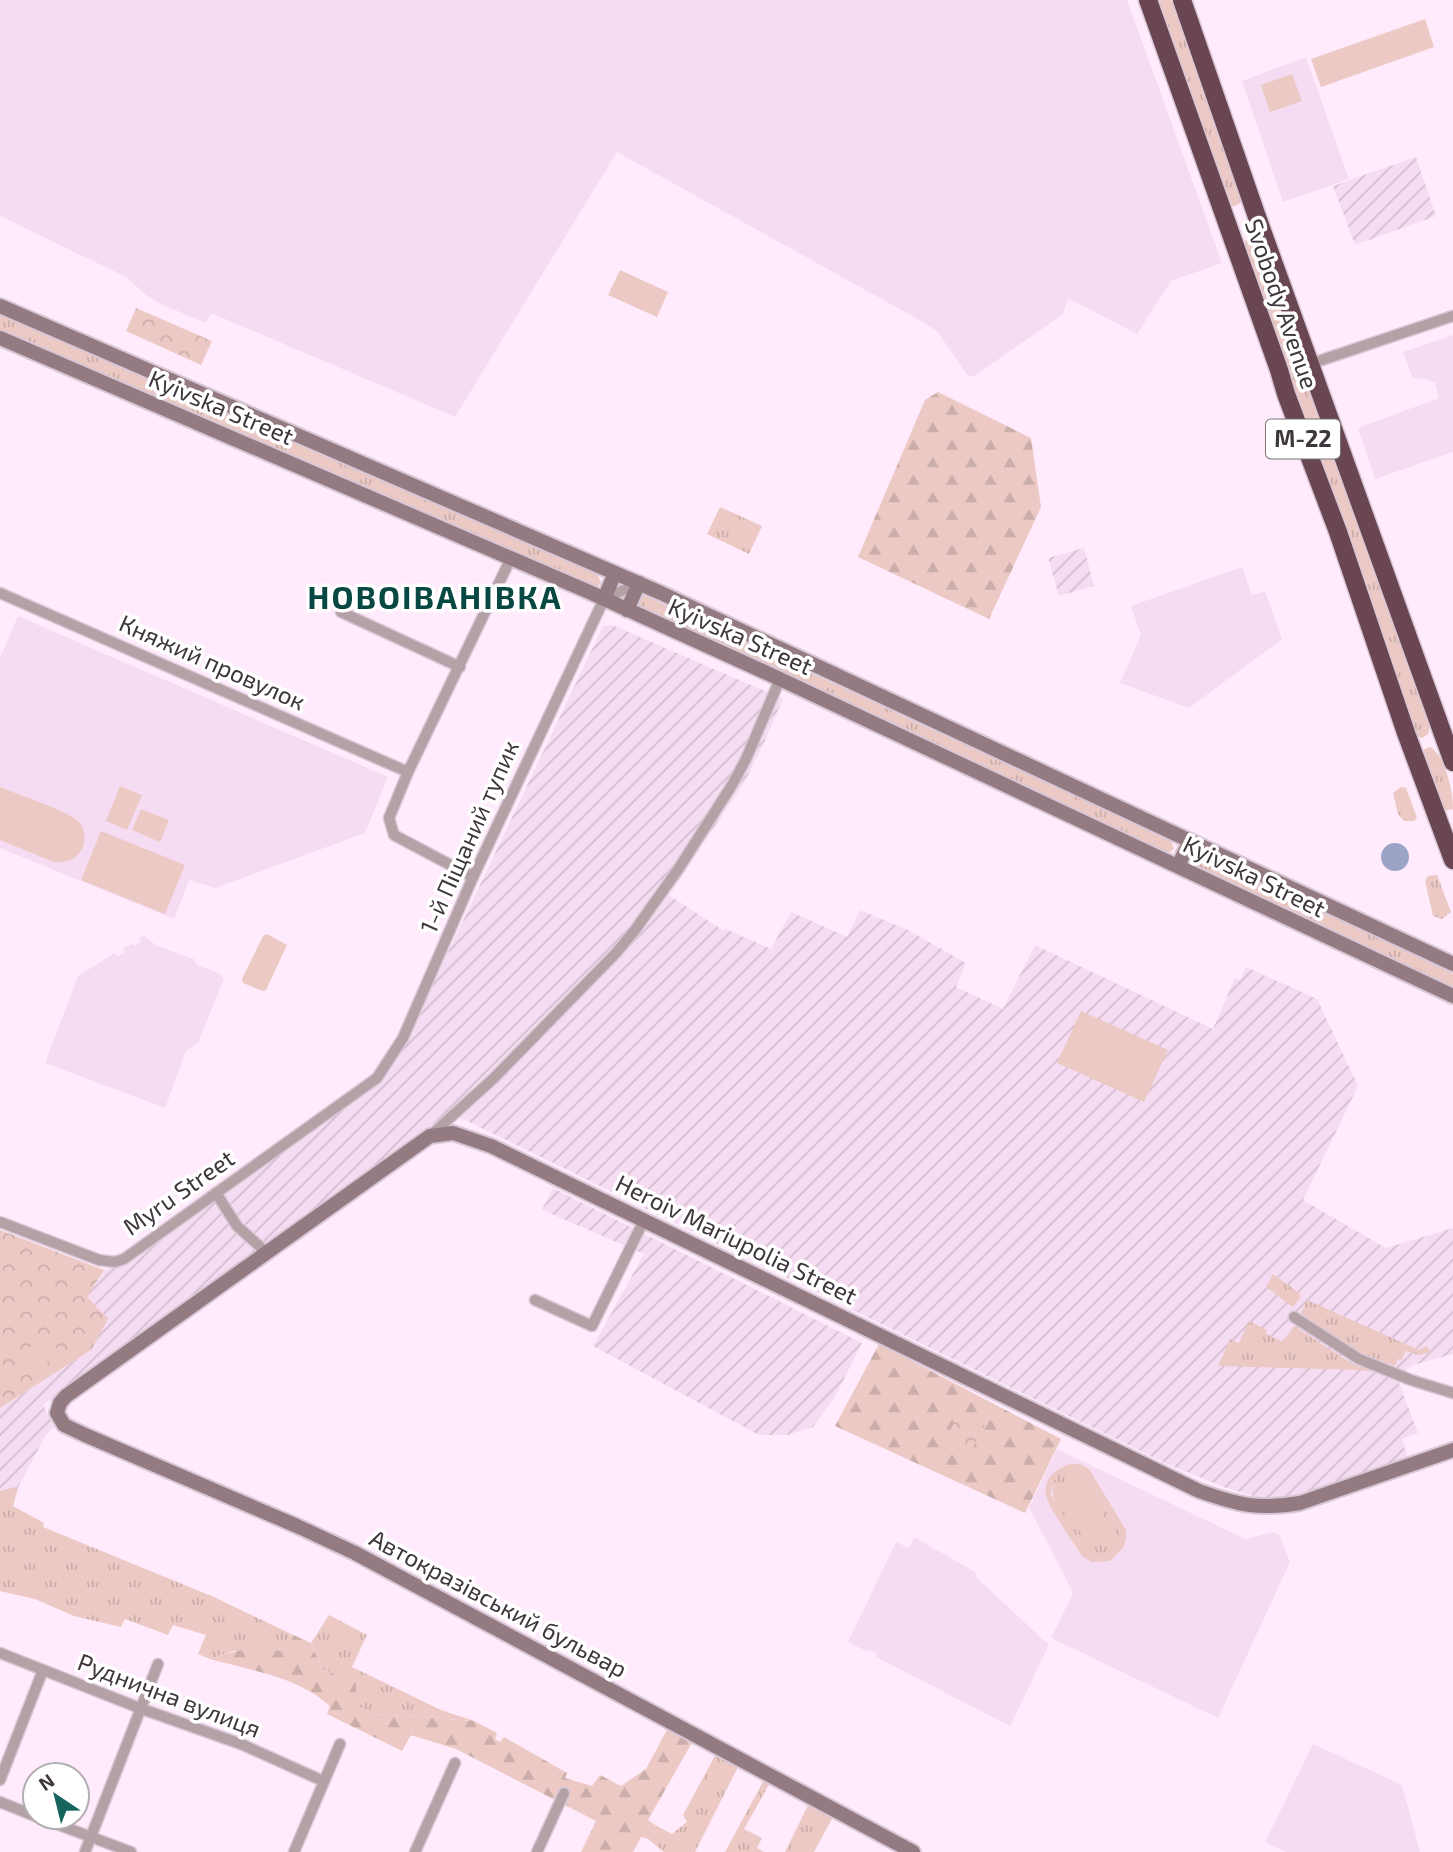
<svg xmlns="http://www.w3.org/2000/svg" width="1453" height="1852" viewBox="0 0 1453 1852" font-family="'Exo 2',sans-serif">
  <style>
    .built { fill: #f6dcf2 }
    .industrial { fill: url(#industrial-furrows) }
    .grass { fill: url(#grass-tufts) }
    .forest { fill: url(#forest-firs) }
    .park { fill: url(#park-crowns) }
    .garden { fill: #ecc9c4; fill-rule: evenodd }
    .water { fill: #9ba4c6 }
    .lines { fill: none; stroke-linecap: round; stroke-linejoin: round }
    .street-casing { stroke: #d8c7d6; stroke-width: 13 }
    .secondary-casing { stroke: #d8c7d6; stroke-width: 18 }
    .highway-casing { stroke: #d8c7d6; stroke-width: 21 }
    .street { stroke: #b3a1a6; stroke-width: 10 }
    .secondary { stroke: #947a81; stroke-width: 14 }
    .highway { stroke: #694651; stroke-width: 18 }
    .labels { text-anchor: middle; stroke-width: 7; stroke-linejoin: round; paint-order: stroke }
    .shield { fill: #fff; stroke: #787277; stroke-width: 2 }
    .shield-label { font-size: 23px; font-weight: bold; fill: #3e363d }
    .street-label { font-size: 24px; fill: #3e363d; stroke: #fff }
    .district-label { font-size: 32px; font-weight: bold; letter-spacing: 2px; fill: #084843; stroke: #fff }
  </style>
  <defs>
    <pattern id="industrial-furrows" width="10" height="10" patternUnits="userSpaceOnUse" patternTransform="scale(1.75)"><rect width="10" height="10" fill="#f6dcf2"/><path d="M-1 1l2-2M0 10L10 0M9 11l2-2" fill="none" stroke="#d4bdd0"/></pattern>
    <pattern id="grass-tufts" width="24" height="20" patternUnits="userSpaceOnUse" patternTransform="scale(1.75)"><rect width="24" height="20" fill="#ecc9c4"/><path d="M3 7l-1-3M5 7V3M7 7l1-3M15 17l-1-3M17 17v-4M19 17l1-3" fill="none" stroke="#cbada9"/></pattern>
    <pattern id="forest-firs" width="22" height="20" patternUnits="userSpaceOnUse" patternTransform="scale(1.75)"><rect width="22" height="20" fill="#ecc9c4"/><path d="M5 1l3.5 6h-7zM16 11l3.5 6h-7z" fill="#cbada9"/></pattern>
    <pattern id="park-crowns" width="20" height="18" patternUnits="userSpaceOnUse" patternTransform="scale(1.75)"><rect width="20" height="18" fill="#ecc9c4"/><path d="M2 6a3 3 0 1 1 6 0M12 15a3 3 0 1 1 6 0" fill="none" stroke="#cbada9"/></pattern>
  </defs>
  <rect width="100%" height="100%" fill="#ffebfc"/>
  <g class="built">
    <path d="M0,0H1127L1222,263L1171,281L1137,334L1068,298L1063,314L973,377L967,375L937,331L914,317L617,152L455,417L211,313L206,323L163,305L146,295L126,277L0,216Z"/>
    <path d="M1306,57L1349,179L1283,202L1242,81Z"/>
    <path d="M1453,335V452L1375,479L1358,428L1439,398L1435,383L1427,379L1413,378L1403,352Z"/>
    <path d="M1242,567L1252,595L1265,591L1282,639L1189,708L1120,683L1141,635L1131,606Z"/>
    <path d="M18,616L388,777L365,833L215,888L189,880L174,919L0,848V658Z"/>
    <path d="M144,936L157,946L194,959L197,965L221,974L224,979L198,1043L186,1051L165,1108L45,1063L78,976L115,953L118,957L125,952L123,949L132,943L135,946L141,942L139,939Z"/>
    <path d="M1057,1449L1245,1539L1273,1532L1280,1536L1290,1562L1218,1718L1051,1638L1073,1593L1029,1507Z"/>
    <path d="M914,1537L975,1572L977,1578L1049,1645L1010,1726L876,1657L877,1654L869,1649L868,1652L848,1642L896,1542L909,1548Z"/>
    <path d="M1313,1744L1402,1785L1420,1852H1286L1265,1842Z"/>
  </g>
  <g class="industrial">
    <path d="M1416,157L1436,216L1355,245L1333,186Z"/>
    <path d="M1084,548L1094,586L1059,596L1048,558Z"/>
    <path d="M612,625L783,699L763,745L744,783L669,895L724,931L726,929L771,949L791,912L847,937L860,910L908,930L966,963L956,987L1003,1009L1035,945L1213,1029L1235,978L1240,980L1246,967L1317,999L1358,1086L1303,1200L1386,1248L1453,1228V1354L1413,1365L1397,1378L1418,1433L1402,1439L1408,1459L1300,1494L1280,1498L1257,1497L1224,1487L1167,1464L463,1119L445,1115L43,1405L54,1427L45,1436L18,1488L0,1491V1408L91,1350L87,1297L104,1270L125,1264L377,1084L389,1069L401,1051L603,626Z"/>
    <path d="M553,1188L862,1343L835,1397L813,1427L787,1435H759L593,1346L644,1254L542,1210Z"/>
  </g>
  <g class="grass">
    <path d="M1153,0H1172L1243,197L1242,202L1235,206H1229Z"/>
    <path d="M1249,239L1258,243L1430,726L1428,734L1422,738L1415,736L1291,392L1243,242Z"/>
    <path d="M0,315L598,575L601,583L597,587H591L0,331Z"/>
    <path d="M720,507L762,526L749,554L707,534Z"/>
    <path d="M641,594L1171,841L1174,849L1167,854L637,607L635,599Z"/>
    <path d="M1430,747C1446,756 1453,792 1453,809L1444,811L1422,754L1425,749Z"/>
    <path d="M1401,787L1406,788L1417,818L1414,821H1404L1398,814L1393,793Z"/>
    <path d="M1199,852L1453,974V989L1192,866L1190,857Z"/>
    <path d="M1437,875L1451,912L1442,919L1433,916L1425,881L1428,876Z"/>
    <path d="M1273,1274L1299,1293L1301,1297L1293,1307L1266,1287Z"/>
    <path d="M1307,1300L1419,1350L1427,1346L1430,1352L1419,1355L1405,1351L1402,1360L1398,1359L1395,1366L1354,1350L1301,1314Z"/>
    <path d="M1249,1321L1267,1330L1266,1334L1283,1342L1294,1326L1351,1363L1373,1372L1360,1370L1218,1366L1230,1339L1239,1343Z"/>
    <path d="M1071,1468L1086,1473L1121,1532V1539L1114,1552L1108,1556L1093,1558L1086,1553C1073,1531 1027,1480 1071,1468Z"/>
    <path d="M15,1487L18,1488L13,1506L44,1523L43,1527L214,1597L291,1634L284,1652L233,1651L210,1659L198,1654L206,1635L173,1625L168,1635L125,1619L121,1627L74,1616L35,1599L0,1591V1491Z"/>
    <path d="M329,1615L367,1635L352,1667L441,1710L474,1721L373,1714L356,1705L355,1683L322,1669L311,1643Z"/>
    <path d="M717,1752L740,1763L695,1852H664L648,1839L656,1833L655,1825L672,1834L687,1822L683,1815Z"/>
    <path d="M765,1778L771,1781L744,1829L762,1838L757,1848L764,1852H725Z"/>
    <path d="M809,1803L834,1815L814,1852H785Z"/>
  </g>
  <g class="forest">
    <path d="M938,392L1031,438L1041,507L989,619L858,557L925,400Z"/>
    <path d="M879,1344L1061,1439L1025,1513L835,1426Z"/>
    <path d="M291,1634L311,1643L322,1669L356,1683V1705L373,1714L474,1721L497,1733L495,1739L500,1742L504,1737L567,1773L565,1778L592,1786L600,1775L621,1786L646,1769L669,1726L694,1739L648,1820L655,1825L657,1833L648,1839L641,1837L633,1852H581L596,1821L456,1749L411,1735L402,1751L327,1714L330,1706C299,1677 250,1670 210,1659C236,1650 257,1645 283,1652Z"/>
  </g>
  <g class="park">
    <path d="M136,308L212,341L201,365L126,331Z"/>
    <path d="M0,1230L104,1270L87,1297L108,1319L91,1350L0,1408Z"/>
    <path d="M960,1412L985,1426L966,1459L942,1446Z"/>
  </g>
  <g class="garden">
    <path d="M1425,19L1434,47L1321,87L1311,59Z"/>
    <path d="M1292,74L1302,101L1270,112L1261,85Z"/>
    <path d="M620,270L668,292L657,317L608,295Z"/>
    <path d="M120,786L142,795L127,830L106,821Z"/>
    <path d="M0,787C16,794 72,812 80,823C85,831 86,841 82,849C76,860 65,863 54,862L0,840Z"/>
    <path d="M141,809L169,820L160,842L132,830Z"/>
    <path d="M101,831L185,865L165,914L81,880Z"/>
    <path d="M267,934L287,945L266,990L263,991L243,983L242,979L263,936Z"/>
    <path d="M1081,1011L1168,1050L1144,1102L1057,1063Z"/>
    <path d="M47,1335L60,1353L38,1368L28,1353L30,1347Z"/>
    <path d="M1071,1464H1080L1089,1469L1126,1530V1539L1123,1548L1110,1561L1092,1562L1083,1557C1074,1543 1049,1509 1046,1495C1043,1478 1057,1468 1071,1464ZM1071,1468L1086,1473L1121,1532V1539L1114,1552L1108,1556L1093,1558L1086,1553L1051,1495C1051,1481 1058,1472 1071,1468Z"/>
    <path d="M1085,1483L1113,1531L1089,1546L1060,1498Z"/>
  </g>
  <circle class="water" cx="1395" cy="857" r="14"/>
  <g class="lines">
    <g class="street-casing">
      <g id="street">
        <path d="M1310,364L1453,316"/>
        <path d="M0,593L408,772"/>
        <path d="M341,612L460,667"/>
        <path d="M473,877L394,835L389,818L408,772L511,558"/>
        <path d="M431,1135L494,1078L616,953L635,930L679,868L732,785L746,759L780,679"/>
        <path d="M216,1193L237,1226L267,1253"/>
        <path d="M0,1222L99,1260L115,1262L124,1259L377,1078L403,1038L473,877L604,599L639,583"/>
        <path d="M535,1300L592,1326L644,1220"/>
        <path d="M1294,1317L1359,1359L1411,1380L1453,1393"/>
        <path d="M0,1653L142,1709L241,1744L323,1781"/>
        <path d="M0,1780L43,1670"/>
        <path d="M0,1802L35,1816"/>
        <path d="M38,1817L131,1852"/>
        <path d="M85,1852L158,1664"/>
        <path d="M294,1852L340,1744"/>
        <path d="M415,1852L455,1763"/>
        <path d="M537,1852L564,1793"/>
      </g>
    </g>
    <g class="secondary-casing">
      <g id="secondary">
        <path d="M0,306L661,593L1453,964"/>
        <path d="M0,338L587,591L780,679L1453,996"/>
        <path d="M604,599L615,573"/>
        <path d="M627,610L639,583"/>
        <path d="M1178,866L1190,841"/>
        <path d="M913,1852L355,1553L297,1526L85,1435L64,1425L57,1413L60,1403L66,1396L430,1136L453,1133L491,1146L1199,1491C1239,1505 1257,1510 1300,1503L1453,1450"/>
      </g>
    </g>
    <g class="highway-casing">
      <g id="highway">
        <path d="M1148,0L1279,370L1286,394L1338,532L1406,733L1453,860"/>
        <path d="M1182,0L1256,214L1453,762"/>
      </g>
    </g>
    <use href="#street" class="street"/>
    <use href="#secondary" class="secondary"/>
    <use href="#highway" class="highway"/>
  </g>
  <g class="labels">
    <rect class="shield" x="1266" y="419.5" width="74" height="39" rx="5"/>
    <g class="shield-label">
      <text x="1303" y="447">М-22</text>
    </g>
    <g class="street-label">
      <text transform="translate(1281 304) rotate(71)" y="8">Svobody Avenue</text>
      <text transform="translate(221 408) rotate(23)" y="8">Kyivska Street</text>
      <text transform="translate(740 637) rotate(24)" y="8">Kyivska Street</text>
      <text transform="translate(212 663) rotate(24)" y="8">Княжий провулок</text>
      <text transform="translate(470 837) rotate(-66)" y="8">1-й Піщаний тупик</text>
      <text transform="translate(1254 877) rotate(26)" y="8">Kyivska Street</text>
      <text transform="translate(179 1193) rotate(-35)" y="8">Myru Street</text>
      <text transform="translate(736 1240) rotate(26)" y="8">Heroiv Mariupolia Street</text>
      <text transform="translate(498 1604) rotate(28)" y="8">Автокразівський бульвар</text>
      <text transform="translate(169 1696) rotate(21)" y="8">Руднична вулиця</text>
    </g>
    <g class="district-label">
      <text x="435" y="609">НОВОІВАНІВКА</text>
    </g>
  </g>
  <g transform="translate(56 1796) rotate(325)"><circle r="33" fill="#ffffff" stroke="#b2afb1" stroke-width="2"/>
  <path d="M0-5L12 26L0 18L-12 26Z" fill="#17635d"/>
  <text y="-10" font-size="19" font-weight="bold" text-anchor="middle" fill="#3e363d">N</text>
  </g>
</svg>
